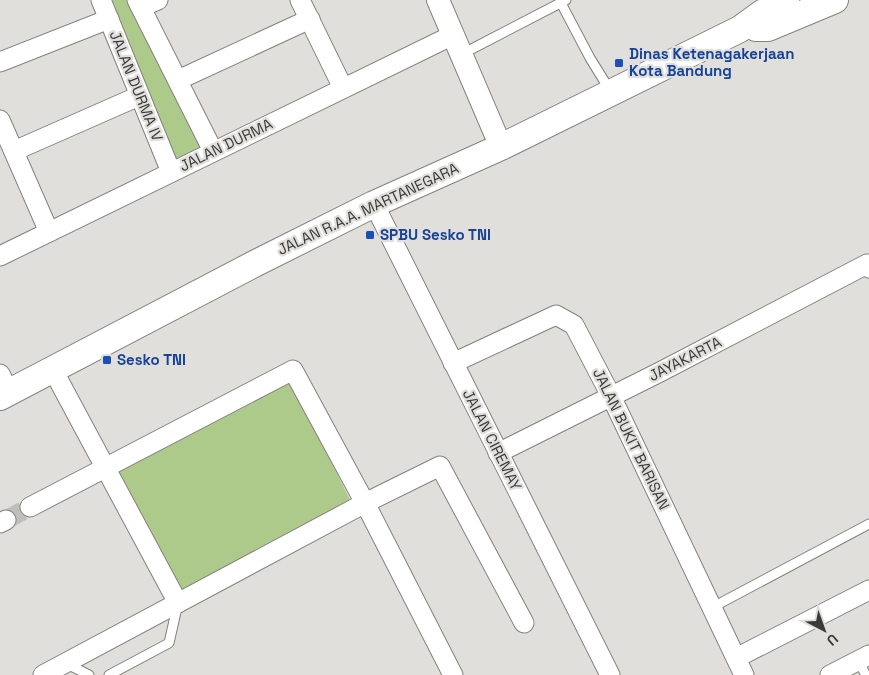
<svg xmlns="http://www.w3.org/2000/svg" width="869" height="675" viewBox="0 0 869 675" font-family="'Space Grotesk',sans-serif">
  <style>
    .green { fill: #adca8b }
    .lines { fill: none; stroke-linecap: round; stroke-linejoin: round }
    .minor-tunnel { stroke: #c0bebb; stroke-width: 19; stroke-dasharray: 19 9; stroke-linecap: butt }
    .service-casing { stroke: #84827f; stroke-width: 11 }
    .minor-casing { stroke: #84827f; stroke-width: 21 }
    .tertiary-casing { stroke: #84827f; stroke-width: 24 }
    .secondary-casing { stroke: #84827f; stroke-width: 28 }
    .service { stroke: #fff; stroke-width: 9 }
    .minor { stroke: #fff; stroke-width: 19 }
    .tertiary { stroke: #fff; stroke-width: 22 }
    .secondary { stroke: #fff; stroke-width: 26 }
    .transit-dot { fill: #1a4fb4; stroke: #e1dfdb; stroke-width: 2 }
    .labels { text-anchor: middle; stroke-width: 4.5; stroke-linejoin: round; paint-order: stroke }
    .transit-label { font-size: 15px; font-weight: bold; fill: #164399; stroke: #e1dfdb; text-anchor: start }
    .street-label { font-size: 15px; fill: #3c3b39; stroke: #e1dfdb }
  </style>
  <rect width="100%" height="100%" fill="#e1dfdb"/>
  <g class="green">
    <path d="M107,0H129L206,149L172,165Z"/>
    <path d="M291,381L352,504L181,596L116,473Z"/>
  </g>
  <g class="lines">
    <path class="minor-tunnel" d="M6,520L30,507"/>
    <g class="service-casing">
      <g id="service">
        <path d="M561,3L590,58L611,92"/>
        <path d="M462,54L566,0"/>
        <path d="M713,607L869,524"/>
        <path d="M858,661L866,675"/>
        <path d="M65,663L89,675"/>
        <path d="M109,675L169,643L178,603"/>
      </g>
    </g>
    <g class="minor-casing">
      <g id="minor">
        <path d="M101,0L171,172"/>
        <path d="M137,0L213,151"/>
        <path d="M300,0L343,88"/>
        <path d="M141,7L158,0"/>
        <path d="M0,62L109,19"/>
        <path d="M178,80L310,19"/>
        <path d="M0,120L49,232"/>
        <path d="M14,151L139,96"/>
        <path d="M374,204L610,675"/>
        <path d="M0,256L453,35"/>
        <path d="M453,363L556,315L574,325L611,396L744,675"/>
        <path d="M53,370L178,603"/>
        <path d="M0,374L9,392"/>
        <path d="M498,453L660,372L867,264L869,268"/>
        <path d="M30,507L293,370L365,503L453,675"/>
        <path d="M0,523L6,520"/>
        <path d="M736,658L869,590"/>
        <path d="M43,675L365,503L440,466L524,623"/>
        <path d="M830,675L869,655"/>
      </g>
    </g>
    <g class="tertiary-casing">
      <path id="tertiary" d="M438,0L501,147"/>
    </g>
    <g class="secondary-casing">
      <g id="secondary">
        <path d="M756,28H768L835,0"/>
        <path d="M0,397L256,263L374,204L501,147L740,29L762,13L786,0"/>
      </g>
    </g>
    <use href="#service" class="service"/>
    <use href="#minor" class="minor"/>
    <use href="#tertiary" class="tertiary"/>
    <use href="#secondary" class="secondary"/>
  </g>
  <g class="transit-dot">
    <rect x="614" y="58" width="10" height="10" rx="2.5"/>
    <rect x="365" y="230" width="10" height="10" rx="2.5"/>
    <rect x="102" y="355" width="10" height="10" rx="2.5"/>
  </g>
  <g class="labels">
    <g class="transit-label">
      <text x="629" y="59">Dinas Ketenagakerjaan<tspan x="629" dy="17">Kota Bandung</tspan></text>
      <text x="380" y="240">SPBU Sesko TNI</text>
      <text x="117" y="365">Sesko TNI</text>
    </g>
    <g class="street-label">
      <text transform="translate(136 86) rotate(68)" y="5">JALAN DURMA IV</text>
      <text transform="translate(226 145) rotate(-26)" y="5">JALAN DURMA</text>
      <text transform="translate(368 209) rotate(-25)" y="5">JALAN R.A.A. MARTANEGARA</text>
      <text transform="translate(685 359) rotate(-27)" y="5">JAYAKARTA</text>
      <text transform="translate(631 439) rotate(64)" y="5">JALAN BUKIT BARISAN</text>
      <text transform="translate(492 440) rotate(63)" y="5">JALAN CIREMAY</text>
    </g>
  </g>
  <g transform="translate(824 630) rotate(139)" stroke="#e1dfdb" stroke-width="4" paint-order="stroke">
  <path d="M0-4L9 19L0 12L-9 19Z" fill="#3c3b39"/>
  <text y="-8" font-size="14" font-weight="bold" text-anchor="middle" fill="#3c3b39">U</text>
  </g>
</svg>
